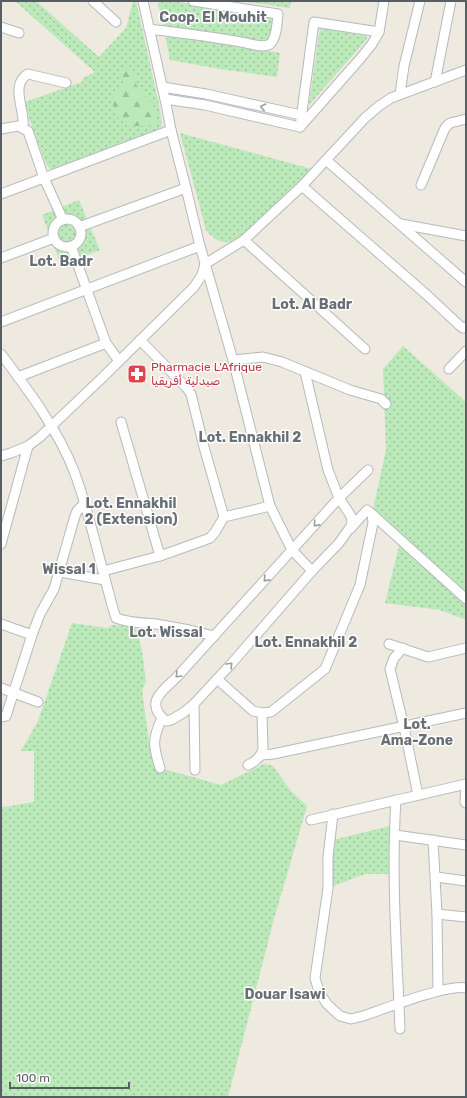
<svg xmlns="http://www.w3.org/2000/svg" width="467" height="1098" viewBox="0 0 467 1098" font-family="Rubik,Vazirmatn,sans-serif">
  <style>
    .grass { fill: url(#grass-dots) }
    .forest { fill: url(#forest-firs) }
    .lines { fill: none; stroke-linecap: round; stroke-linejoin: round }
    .street-casing { stroke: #b6b9be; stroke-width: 11 }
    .street { stroke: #fff; stroke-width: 9 }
    .oneway { stroke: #9b9ea1 }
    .labels { text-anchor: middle; stroke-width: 3; stroke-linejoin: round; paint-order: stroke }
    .health-label { font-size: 12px; fill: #be3a42; stroke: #fff; text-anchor: start }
    .quarter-label { font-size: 14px; font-weight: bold; fill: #697075; stroke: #fff }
  </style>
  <defs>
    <pattern id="grass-dots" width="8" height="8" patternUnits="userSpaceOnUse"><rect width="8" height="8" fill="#bbe9b9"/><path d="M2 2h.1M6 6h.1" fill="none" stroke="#9bc09a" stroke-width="1.8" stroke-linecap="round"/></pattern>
    <pattern id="forest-firs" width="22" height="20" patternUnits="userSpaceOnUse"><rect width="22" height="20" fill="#bbe9b9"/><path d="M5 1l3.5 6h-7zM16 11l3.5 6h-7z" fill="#9bc09a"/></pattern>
  </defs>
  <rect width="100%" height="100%" fill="#eeeae0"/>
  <g class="grass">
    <path d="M15,1H36L99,57L126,28L133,1H136L160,109L162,126L159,129L52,170L49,168L46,164L30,121L25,102L82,82L83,78L95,72Z"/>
    <path d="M160,1H171L273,17L274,22L269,40L268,41L262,42L163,26L162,24L158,3Z"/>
    <path d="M239,1H291L290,8Z"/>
    <path d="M320,28L366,36L367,39L309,105Z"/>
    <path d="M169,35L280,53L277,77L220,69L170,60L166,40V38Z"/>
    <path d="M180,133L312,169L241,237C228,246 216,243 206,230Z"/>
    <path d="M79,200L100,250L61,265L42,215Z"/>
    <path d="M403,346L466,402V620L440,610L385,603L399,546L372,514L386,450L383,369Z"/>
    <path d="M72,623L107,628L113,625L136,627L142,651L146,681L142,690L149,743L160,768L221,785L264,764L273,766L291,791L307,806L274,919L228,1097H1V806L5,807L34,802V751H21L38,721Z"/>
    <path d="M394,825L395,874H365L328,888L329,841Z"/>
  </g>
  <path class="forest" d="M130,68L135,72C135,77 135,83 138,88C147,99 158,105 157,121C152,126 149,126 143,126C126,127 111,119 113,100C114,91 121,87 125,79L121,75L123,70Z"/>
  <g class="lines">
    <g class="street-casing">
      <g id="street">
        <path d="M93,1L116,22"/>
        <path d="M143,1L165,99L171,130L186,188L200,246L233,360L270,506L292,550L312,571"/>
        <path d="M1,27L19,33"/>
        <path d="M149,29C180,33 210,36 241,42C249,43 263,49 270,44C277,38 277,22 278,14L193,1"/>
        <path d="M435,82L451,1"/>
        <path d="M162,87L206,94L301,115"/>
        <path d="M400,94L404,66L420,1"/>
        <path d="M165,99L205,105L300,127"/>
        <path d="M300,127L314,22L379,32"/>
        <path d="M300,127L360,59L372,44L379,32L384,1"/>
        <path d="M23,128C26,111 9,85 28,74L66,83"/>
        <path d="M1,129L18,126L28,131L44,178L63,220"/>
        <path d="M326,160L365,118L379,106L391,98L466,70"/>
        <path d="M421,185L445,128L450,123L466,119"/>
        <path d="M302,186L428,296L459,325L463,328L466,327"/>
        <path d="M1,194L171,130"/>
        <circle cx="67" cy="233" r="14"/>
        <path d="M401,224L466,236"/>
        <path d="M79,227L186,188"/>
        <path d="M244,240L365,349"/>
        <path d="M71,246L106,343L119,361"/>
        <path d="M1,258L54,238"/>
        <path d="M1,322L200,246"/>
        <path d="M140,340L186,387L191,394L204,447L224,517L270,506"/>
        <path d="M1,354C28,390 57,428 74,471C86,503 94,538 103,571L160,556L202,541L210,538L215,532L224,517"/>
        <path d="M233,360L263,357L282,362L350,390L381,399L386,404"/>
        <path d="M449,369L466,351"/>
        <path d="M305,372L328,470L339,498L351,516L352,521L351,526L339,543L312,571L232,663L194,704L183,713L171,720L166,721C144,703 162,691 176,678L339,498L368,470"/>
        <path d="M18,377L106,343"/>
        <path d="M121,422L160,556"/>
        <path d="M1,456L11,453L28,446L40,437L103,377L194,287L202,275L205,264L244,240L302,186L326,160L466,282"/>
        <path d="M372,514L466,599"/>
        <path d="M1,544L28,446"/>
        <path d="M103,571L112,605L116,618C129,623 143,623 156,624C176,627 195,631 214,636"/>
        <path d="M60,572L105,580"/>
        <path d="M1,624L32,635"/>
        <path d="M389,644L428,657L466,648"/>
        <path d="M403,648L394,658L390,669L404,727L418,795"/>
        <path d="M217,679L253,711L262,713L271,712L325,669L360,585L373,523L372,514L367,510L350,529"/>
        <path d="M1,688L38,702"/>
        <path d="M194,704L195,770"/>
        <path d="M1,717L6,716L32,635L40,614L54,589L75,516L77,511L84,504"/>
        <path d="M261,755L273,754L466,713"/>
        <path d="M248,765C255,762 260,758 263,750L262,713"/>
        <path d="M160,768C153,746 152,739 162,718"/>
        <path d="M466,784L465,802L466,803"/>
        <path d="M396,800C391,876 397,953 400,1029"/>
        <path d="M333,814L328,857V888L315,978L319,992L327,1004L340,1016L351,1019L363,1016C384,1009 447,984 466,988"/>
        <path d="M311,820L466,784"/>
        <path d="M395,835L466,845"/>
        <path d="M433,840L437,914L438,991"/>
        <path d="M436,877L466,881"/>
        <path d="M437,914L466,917"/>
      </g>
    </g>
    <use href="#street" class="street"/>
  </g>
  <defs><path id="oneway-chevron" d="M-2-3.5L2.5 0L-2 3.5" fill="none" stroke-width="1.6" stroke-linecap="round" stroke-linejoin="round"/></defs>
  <g class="oneway">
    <use href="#oneway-chevron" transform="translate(263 107) rotate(-167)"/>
    <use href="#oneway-chevron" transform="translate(316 524) rotate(132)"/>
    <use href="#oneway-chevron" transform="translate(266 579) rotate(132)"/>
    <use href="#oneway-chevron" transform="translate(230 665) rotate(-47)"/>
    <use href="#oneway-chevron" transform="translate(178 675) rotate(134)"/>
  </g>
  <defs>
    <g id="pharmacy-square" transform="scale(1)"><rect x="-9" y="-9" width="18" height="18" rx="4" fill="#e0444e" stroke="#fff"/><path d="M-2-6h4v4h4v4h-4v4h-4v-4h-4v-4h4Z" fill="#fff"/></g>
  </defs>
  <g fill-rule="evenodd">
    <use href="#pharmacy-square" x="137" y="374"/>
  </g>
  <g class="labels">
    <g class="health-label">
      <text x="151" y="371">Pharmacie L'Afrique<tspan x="151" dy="14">صيدلية أفريقيا</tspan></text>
    </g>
    <g class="quarter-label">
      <text x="213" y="22">Coop. El Mouhit</text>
      <text x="61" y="266">Lot. Badr</text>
      <text x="312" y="309">Lot. Al Badr</text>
      <text x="250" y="442">Lot. Ennakhil 2</text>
      <text x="131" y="508">Lot. Ennakhil<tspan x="131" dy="16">2 (Extension)</tspan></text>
      <text x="69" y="574">Wissal 1</text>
      <text x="166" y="637">Lot. Wissal</text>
      <text x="306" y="647">Lot. Ennakhil 2</text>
      <text x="417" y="729">Lot.<tspan x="417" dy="16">Ama-Zone</tspan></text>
      <text x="285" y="999">Douar Isawi</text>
    </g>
  </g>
  <rect width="467" height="1098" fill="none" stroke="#595e63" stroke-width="4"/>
  <path d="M10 1082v6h119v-6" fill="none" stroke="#595e63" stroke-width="2"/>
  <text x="16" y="1082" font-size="12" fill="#595e63" stroke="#ffffff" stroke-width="3" paint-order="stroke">100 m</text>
</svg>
